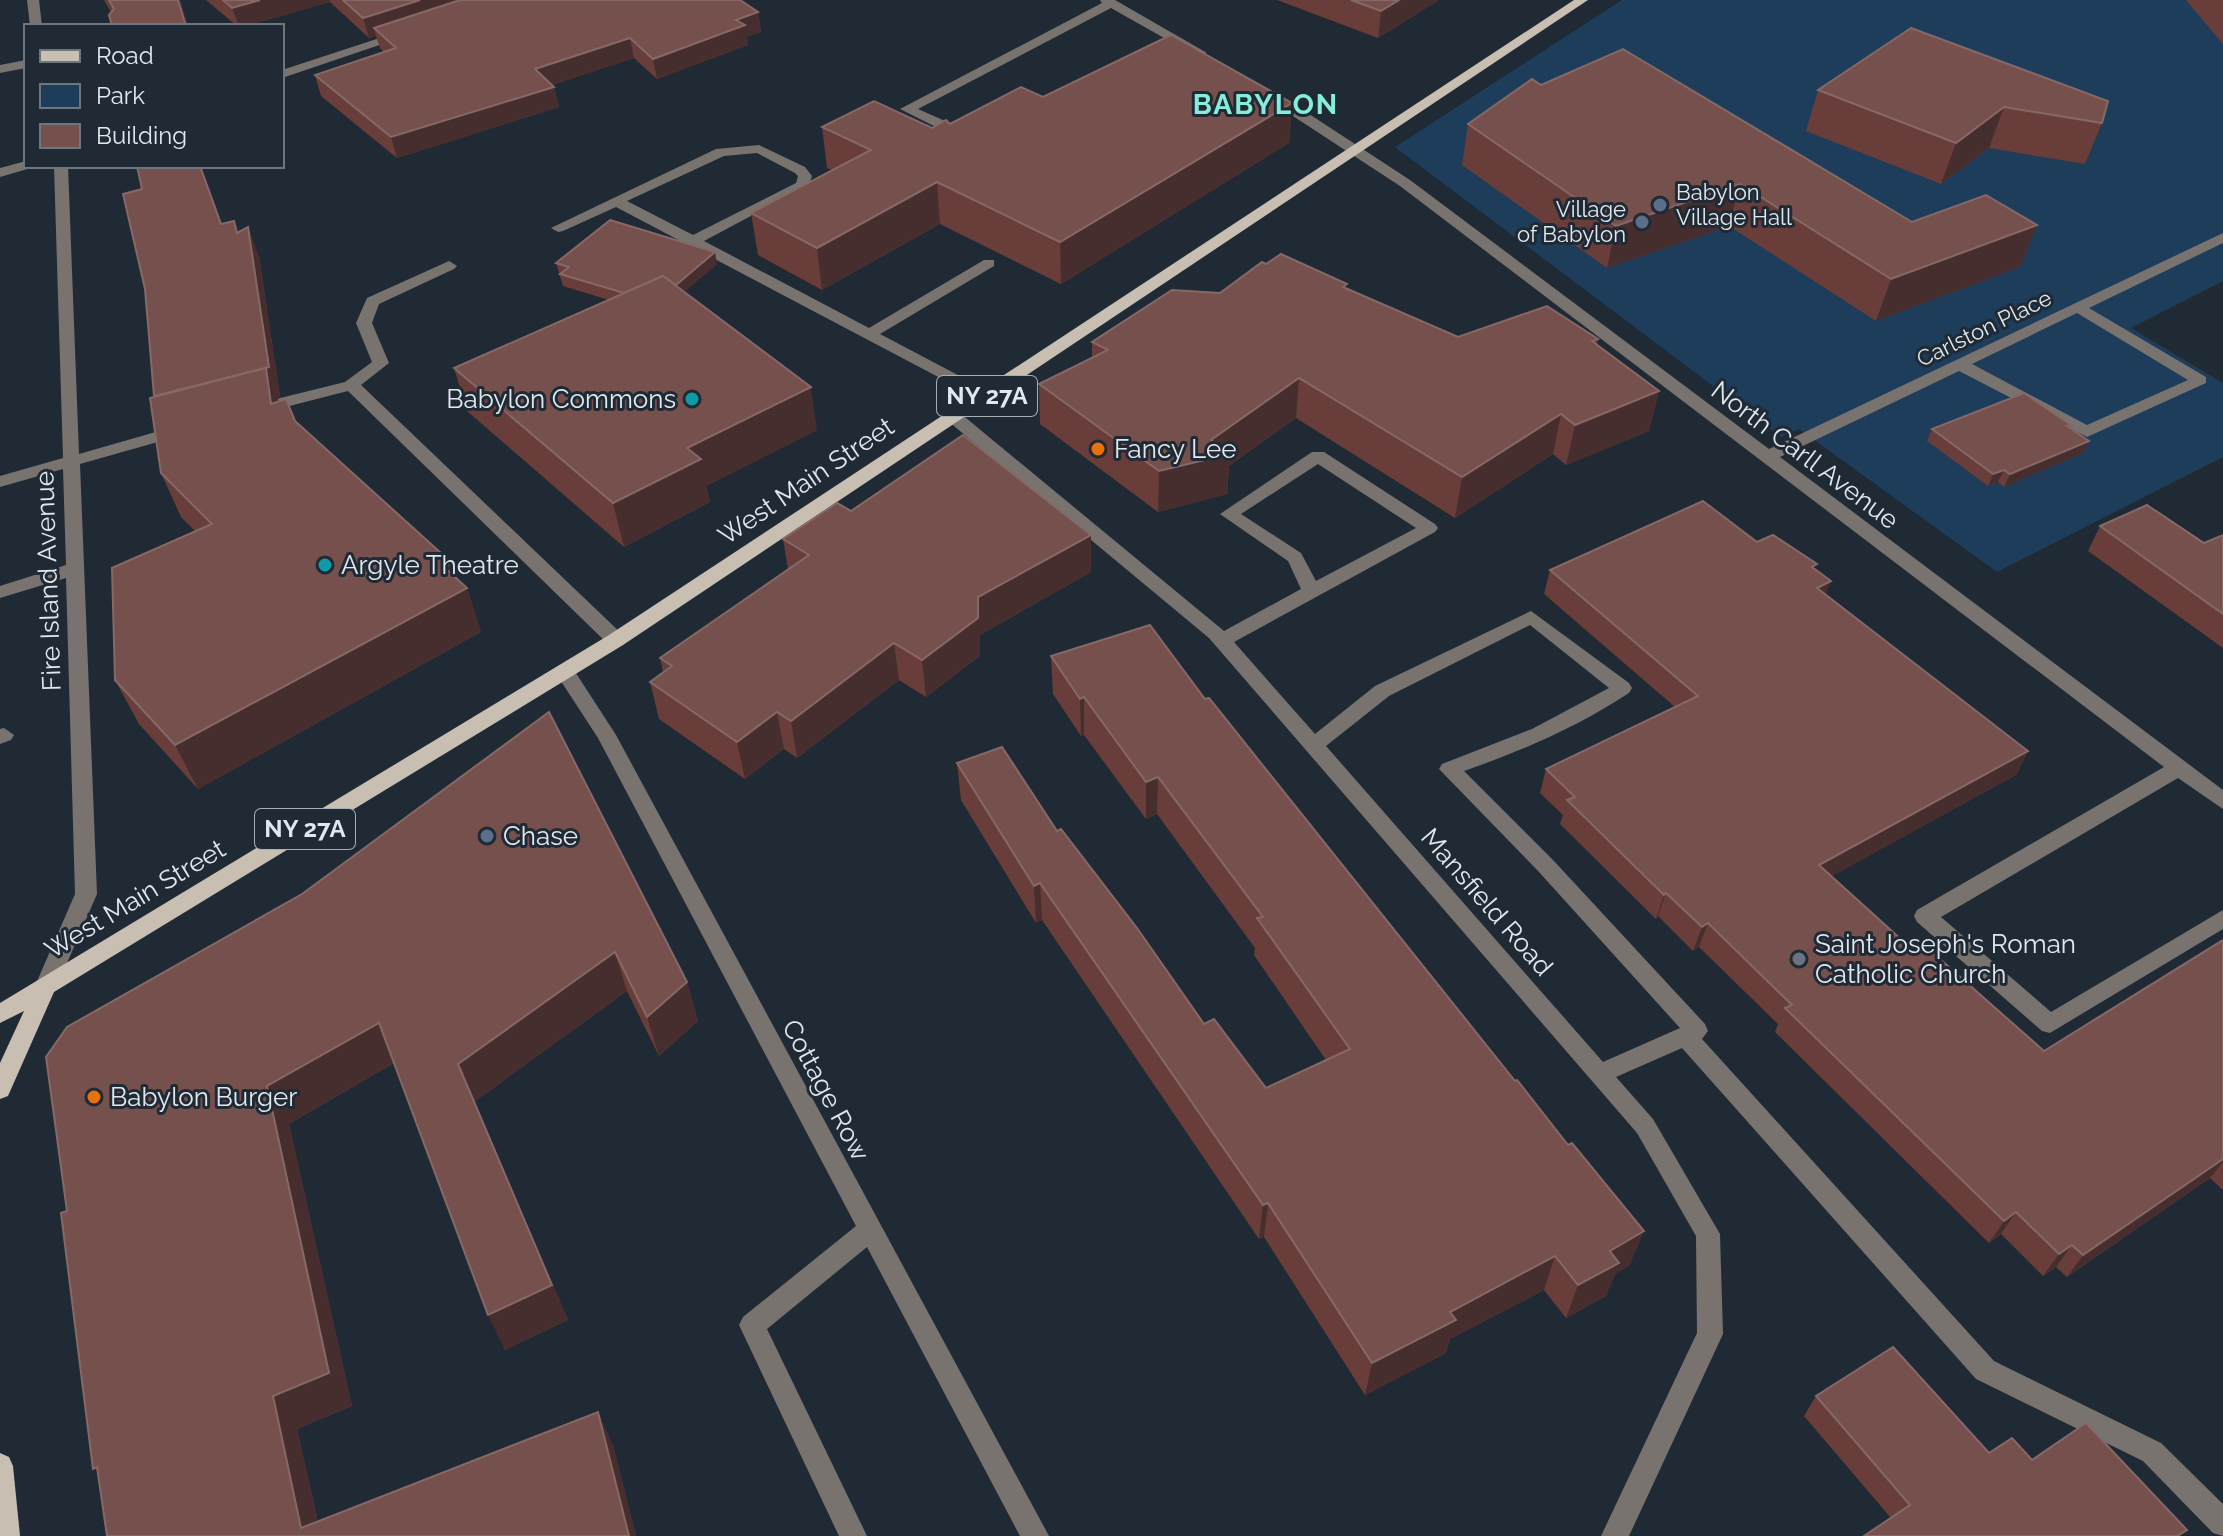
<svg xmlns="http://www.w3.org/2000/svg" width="2223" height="1536" viewBox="0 0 2223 1536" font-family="Raleway,sans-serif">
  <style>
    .green { fill: #1d3d5a }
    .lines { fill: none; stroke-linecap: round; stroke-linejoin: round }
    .minor { fill: #78736e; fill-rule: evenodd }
    .major { fill: #c8beb2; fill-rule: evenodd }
    .wall { fill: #693e3a }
    .shaded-wall { fill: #462e2f }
    .building { fill: #76504d; stroke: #866866; stroke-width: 2 }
    .service-dot { fill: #5c6f8a; stroke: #202a34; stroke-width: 3 }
    .culture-dot { fill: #0f9aa8; stroke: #202a34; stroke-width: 3 }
    .food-dot { fill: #e8710a; stroke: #202a34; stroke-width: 3 }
    .worship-dot { fill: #6b7280; stroke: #202a34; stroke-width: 3 }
    .labels { text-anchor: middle; stroke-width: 6; stroke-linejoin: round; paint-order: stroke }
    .far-poi-label { font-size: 22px; fill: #e0e7ee; stroke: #202a34; text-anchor: start }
    .far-street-label { font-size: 22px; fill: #e0e7ee; stroke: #202a34 }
    .shield { fill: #202a34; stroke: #a6aeb6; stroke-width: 2 }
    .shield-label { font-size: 24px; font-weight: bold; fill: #e0e7ee }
    .poi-label { font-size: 26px; fill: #e0e7ee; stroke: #202a34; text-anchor: start }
    .street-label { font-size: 26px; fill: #e0e7ee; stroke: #202a34 }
    .far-district-label { font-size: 28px; font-weight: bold; letter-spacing: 2px; fill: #86eddb; stroke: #202a34 }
  </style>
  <rect width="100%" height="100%" fill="#202a34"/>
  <path class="green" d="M1622,0H2223V281L2131,328L2223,383V457L1997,572L1799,429L1781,437L1395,147Z"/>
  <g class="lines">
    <g class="minor">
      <path d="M27,0H39L42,26H30Z"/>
      <path d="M1100,0H1115L1207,53L1196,56L1111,8L918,109L954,125V131H944L900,109L1102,3Z"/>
      <path d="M398,32L409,35L282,78V70Z"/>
      <path d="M26,60V68L0,73V65Z"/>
      <path d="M1264,91H1274L1410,180L1769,449L2223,233V243L2089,308L2206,377V383L2087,437L1959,371L1780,457L2223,790V809L2178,778L1941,917L2051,1012L2223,910V929L2050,1033L2042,1031L1917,922L1914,916L1917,910L2164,767L1400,186L1264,97ZM2077,313L2188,380L2087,425L1972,364Z"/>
      <path d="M759,145L805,167L812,176L809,185L704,241L869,328L984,260H994V266L880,334L992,393V399H980L616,207L563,231L558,232L551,228L716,149ZM757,153L795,173L798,176L796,183L693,235L627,201L724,156Z"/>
      <path d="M26,161V166L31,168L0,177V168Z"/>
      <path d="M54,166H68L79,454L180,425L188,430L186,434L80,464L97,894L57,986L54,992L46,995L38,992L35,986L75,894L66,578L0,598V586L66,565L63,469L0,487V476L63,458Z"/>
      <path d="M449,261L457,266L454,269L379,304L372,323L389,363L361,385L623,635L625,640L623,645H609L348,391L262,413L254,408L256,404L345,382L372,362L356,323L367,298Z"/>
      <path d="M954,412L960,413L1224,631L1301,589L1288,561L1220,514L1312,452H1324L1435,524L1438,528L1435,532L1234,642L1315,734L1375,686L1531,611L1629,683L1632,688L1629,693C1577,727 1522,751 1464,771L1553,860L1705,1024L1708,1031L1702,1039L1994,1361L2161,1443L2223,1504V1536L2213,1533L2143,1461L1976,1379L1682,1048L1616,1077L1653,1119L1720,1234L1723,1334L1629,1536H1601L1697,1333L1696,1236L1637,1133L1209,638L948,421L946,417ZM1318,464L1416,528L1316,581L1301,553L1241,514ZM1530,625L1609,688L1532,729L1442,764L1439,769L1539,872L1680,1028L1603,1062L1326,746L1389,696Z"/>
      <path d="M565,665L572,667L616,735L1049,1536H1020L867,1247L767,1329L867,1536H839L739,1325L743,1317L856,1226L598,738L555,672Z"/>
      <path d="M4,728L14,735L11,740L0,744V729Z"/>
    </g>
    <g class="major">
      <path d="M1574,0H1588L623,645L54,992L8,1096L0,1099V1063L24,1011L0,1023V1003L609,635Z"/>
      <path d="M0,1453L9,1457L13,1466L20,1536H0Z"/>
    </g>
  </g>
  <g class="wall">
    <path d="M104,0H180L188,26L111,12Z"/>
    <path d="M206,0H740L758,12L761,32L746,37L748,45L657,79L634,58L552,85L554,87L559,107L397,158L321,96L315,75L384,52L380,48L376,36L369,38L330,2L245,26H237Z"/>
    <path d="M1277,0H1439L1378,38Z"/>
    <path d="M2186,0H2223V44Z"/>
    <path d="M1911,28L2102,123L2085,164L1989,148L1941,184L1806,131L1818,90Z"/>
    <path d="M1541,85L1912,222L2037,225L2020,267L1876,321L1729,226L1607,268L1462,165L1468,124Z"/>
    <path d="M1043,97L1292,103L1289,143L1061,284L940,224L822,290L758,255L751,213L832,170L827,168L822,127L932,128L950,124Z"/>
    <path d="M142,189L238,232L259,256L280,396L277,397L279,401L295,421L452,563L458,580L467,588L481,632L198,789L139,724L115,680L195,531L181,517L161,473L154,397Z"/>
    <path d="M556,263L717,264L684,292L817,430L706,486L710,502L624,547L467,411L454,368L609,300L563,286Z"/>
    <path d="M1347,288L1458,337L1598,339L1597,345L1659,391L1649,431L1566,465L1553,454L1455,518L1296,418L1229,466L1227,494L1158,512L1040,424L1039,384L1092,358V342L1220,293Z"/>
    <path d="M2071,425L2070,428L2089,441L2083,453L2004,487L1998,482L1988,486L1927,441L1932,429Z"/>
    <path d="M851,511L1091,535V572L980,635V656L926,697L899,680L797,758L784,749L745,779L659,719L650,682L663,672L660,658L788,569L783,539Z"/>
    <path d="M2100,526L2204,543L2223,535V648L2088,551Z"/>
    <path d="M1757,542L1815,569L1826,594L2028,751L2016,775L1831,876L1904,942L2044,1051L2223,940V1190L2210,1178L2067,1277L2056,1267L2043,1276L2001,1234L1989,1243L1775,1032L1778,1024L1699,947L1693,951L1658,916L1656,919L1560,824L1563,815L1540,793L1546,769L1675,707L1544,594L1550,570Z"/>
    <path d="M1051,656L1630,1265L1615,1274L1606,1296L1566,1318L1544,1290L1450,1339L1446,1353L1365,1395L1264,1237L1259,1239L1042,920L1036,923L961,800L957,763L1057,831L1204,1024L1266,1088L1326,1060L1254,955L1255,948L1157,814L1146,819L1084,735L1081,736L1053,694Z"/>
    <path d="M549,712L687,982L698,1021L659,1056L627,991L474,1102L568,1320L505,1350L394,1063L289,1124L352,1406L297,1429L318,1522L613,1445L636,1536H107L67,1211L302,894Z"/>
    <path d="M1816,1396L1989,1453L2032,1460L2187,1530L2180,1536H1864L1891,1518L1804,1416Z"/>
  </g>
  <g class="shaded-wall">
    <path d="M178,0H180L188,26H186Z"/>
    <path d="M260,0H330V2L245,26H239L232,8Z"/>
    <path d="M420,0H486L374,28L376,36L369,38L363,18Z"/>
    <path d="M1399,0H1439L1378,38L1381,11Z"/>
    <path d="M758,12L761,32L747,37L748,45L657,79L653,59L736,20Z"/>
    <path d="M630,38L634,58L539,89L535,69Z"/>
    <path d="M554,87L559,107L397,158L391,137Z"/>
    <path d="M1292,103L1289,143L1061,284L1060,242Z"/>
    <path d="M2004,107L1989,148L1941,184L1956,143Z"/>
    <path d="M937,182L940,224L822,290L817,248Z"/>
    <path d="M1740,184L1729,226L1607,268L1616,226Z"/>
    <path d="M2037,225L2020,267L1876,321L1891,279Z"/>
    <path d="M248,227L259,256L280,396L277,397L283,411L154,396Z"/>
    <path d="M715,252L717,264L658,315L655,303Z"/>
    <path d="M1299,378L1296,418L1229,466L1227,494L1158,512L1159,471L1211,440Z"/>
    <path d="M811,387L817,430L706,486L710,502L624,547L613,503L687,448Z"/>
    <path d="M1659,391L1649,431L1566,465L1575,425Z"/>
    <path d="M1561,414L1553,454L1455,518L1462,477Z"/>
    <path d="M2089,441L2083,453L2004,487L2010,474Z"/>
    <path d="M2004,470L1998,482L1988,486L1993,474Z"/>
    <path d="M1091,535V572L980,635V656L926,697L922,660L978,597Z"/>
    <path d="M452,563L462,591L467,588L481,632L198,789L175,745Z"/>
    <path d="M1831,581L1822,605L1817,588Z"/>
    <path d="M894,643L899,680L797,758L791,721Z"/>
    <path d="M1084,697V735L1081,736L1080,699Z"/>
    <path d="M777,712L784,749L745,779L737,742Z"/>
    <path d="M2028,751L2016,775L1809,889L1819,865Z"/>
    <path d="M1158,777L1157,814L1146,819V782Z"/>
    <path d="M1040,883L1042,920L1036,923L1034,886Z"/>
    <path d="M1666,893L1658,916L1656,919L1664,895Z"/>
    <path d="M1708,923L1699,947L1693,951L1702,927Z"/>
    <path d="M615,952L627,991L474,1102L568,1320L505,1350L488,1315L458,1064Z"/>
    <path d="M687,982L698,1021L659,1056L647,1017Z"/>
    <path d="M379,1023L397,1061L289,1124L352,1406L297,1429L321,1536L301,1528L273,1396L267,1086Z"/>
    <path d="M2223,1159V1162L2210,1178L2067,1277L2083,1255Z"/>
    <path d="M1268,1203L1264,1237L1259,1239L1263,1205Z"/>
    <path d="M2016,1212L2001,1234L1989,1243L2004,1221Z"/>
    <path d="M1644,1231L1630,1265L1615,1274L1606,1296L1566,1318L1578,1285L1610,1251Z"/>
    <path d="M2072,1245L2056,1267L2043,1276L2059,1254Z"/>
    <path d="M1555,1256L1544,1290L1450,1339L1446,1353L1365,1395L1372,1363L1450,1312Z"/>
    <path d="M598,1412L613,1445L636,1536H629L624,1518Z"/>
  </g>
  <g class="building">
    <path d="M109,0H178L186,26H112L109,15L114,9Z"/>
    <path d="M223,0H260L232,8Z"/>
    <path d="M343,0H420L363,18Z"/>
    <path d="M460,0H740L758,12L736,20L745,25L653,59L630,38L535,69L554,87L391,137L315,75L396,48L374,28Z"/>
    <path d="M1351,0H1399L1381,11Z"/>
    <path d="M1911,28L2108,101L2102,123L2004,107L1956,143L1818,90Z"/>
    <path d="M1171,35L1292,103L1060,242L937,182L817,248L751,213L871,150L822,127L874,101L932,128L946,120L950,124L1021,87L1043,97Z"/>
    <path d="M1623,49L1912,222L1986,195L2037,225L1891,279L1740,184L1616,226L1468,124L1532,79L1541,85Z"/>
    <path d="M137,166H200L221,224L234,221L237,233L248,227L269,367L154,396L145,289L123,194L142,189Z"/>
    <path d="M610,220L715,252L676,285L663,276L624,293L560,274L569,267L556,263Z"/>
    <path d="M1281,254L1347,284L1343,287L1458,337L1547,306L1598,339L1592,341L1659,391L1575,425L1561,414L1462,477L1299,378L1211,440L1230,454L1159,471L1039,384L1108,350L1092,342L1172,290L1220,293L1262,262L1266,264Z"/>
    <path d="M663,276L811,387L687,448L701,459L613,503L454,368Z"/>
    <path d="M266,368L271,404L286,399L295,421L452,563L444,567L467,588L175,745L115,680L112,568L212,524L161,473L150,398Z"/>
    <path d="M2024,393L2071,425L2067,426L2089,441L2010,474L2004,470L1993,474L1932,429Z"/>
    <path d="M963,435L1091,535L978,597V618L922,660L894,643L791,721L777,712L737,742L650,682L672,666L660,658L809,555L783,539L837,503L851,511Z"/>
    <path d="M1703,501L1757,542L1773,535L1817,564L1812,567L1831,581L1817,588L2028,751L1819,865L1904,942L1915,937L2044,1051L2223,940V1159L2083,1255L2072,1245L2059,1254L2016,1212L2004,1221L1785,1008L1792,1005L1708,923L1702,927L1666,893L1664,895L1567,800L1575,797L1546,769L1698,696L1550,570Z"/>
    <path d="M2147,505L2204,543L2223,535V614L2100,526Z"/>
    <path d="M1150,625L1205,699L1209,698L1515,1081L1517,1080L1568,1145L1572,1143L1644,1231L1610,1251L1619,1263L1578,1285L1555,1256L1450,1312L1456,1320L1372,1363L1268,1203L1263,1205L1040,883L1034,886L957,763L1002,747L1057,831L1061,829L1137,928L1204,1024L1214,1019L1266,1088L1350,1049L1257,918L1263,917L1158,777L1146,782L1084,697L1080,699L1051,656Z"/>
    <path d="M549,712L687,982L647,1017L615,952L458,1064L552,1285L488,1315L379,1023L267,1086L329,1373L273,1396L301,1528L598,1412L629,1536H107L97,1467L93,1469L61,1213L67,1211L46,1057L67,1027L302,894Z"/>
    <path d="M1893,1347L1989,1453L2012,1438L2032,1460L2086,1423L2187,1530L2177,1536H1864L1910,1505L1816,1396Z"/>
  </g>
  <g class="service-dot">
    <circle cx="1660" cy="205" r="8"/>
    <circle cx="1642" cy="222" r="8"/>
    <circle cx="487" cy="836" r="8"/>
  </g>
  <g class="culture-dot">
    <circle cx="692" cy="399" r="8"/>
    <circle cx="325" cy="565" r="8"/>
  </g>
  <g class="food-dot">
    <circle cx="1098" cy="449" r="8"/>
    <circle cx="94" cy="1097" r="8"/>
  </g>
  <circle class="worship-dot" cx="1799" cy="959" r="8"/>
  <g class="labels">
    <g class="far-poi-label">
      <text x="1676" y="200">Babylon<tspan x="1676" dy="25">Village Hall</tspan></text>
      <text x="1626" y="217" text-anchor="end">Village<tspan x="1626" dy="25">of Babylon</tspan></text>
    </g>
    <g class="far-street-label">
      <text transform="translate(1984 328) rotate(-26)" y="8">Carlston Place</text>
    </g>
    <g class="shield">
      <rect x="937" y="376" width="100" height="40" rx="6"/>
      <rect x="255" y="809" width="100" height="40" rx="6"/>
    </g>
    <g class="shield-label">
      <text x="987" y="404">NY 27A</text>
      <text x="305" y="837">NY 27A</text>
    </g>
    <g class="poi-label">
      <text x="676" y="408" text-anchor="end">Babylon Commons</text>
      <text x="1114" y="458">Fancy Lee</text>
      <text x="341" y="574">Argyle Theatre</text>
      <text x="503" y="845">Chase</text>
      <text x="1815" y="953">Saint Joseph's Roman<tspan x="1815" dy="30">Catholic Church</tspan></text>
      <text x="110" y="1106">Babylon Burger</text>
    </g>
    <g class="street-label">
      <text transform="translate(1805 455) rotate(37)" y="9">North Carll Avenue</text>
      <text transform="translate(806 481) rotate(-34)" y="9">West Main Street</text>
      <text transform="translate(48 581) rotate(-92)" y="9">Fire Island Avenue</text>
      <text transform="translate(135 899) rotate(-31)" y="9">West Main Street</text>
      <text transform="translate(1487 902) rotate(49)" y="9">Mansfield Road</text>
      <text transform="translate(826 1090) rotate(62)" y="9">Cottage Row</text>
    </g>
    <g class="far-district-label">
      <text x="1266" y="114">BABYLON</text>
    </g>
  </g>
  <rect x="24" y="24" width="260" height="144" fill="#202a34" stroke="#6d767e" stroke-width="2"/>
  <rect x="40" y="50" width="40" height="12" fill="#c8beb2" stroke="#6d767e" stroke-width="2"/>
  <text x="96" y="64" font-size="24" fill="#e0e7ee">Road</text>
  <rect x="40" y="84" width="40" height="24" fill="#1d3d5a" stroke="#6d767e" stroke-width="2"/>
  <text x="96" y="104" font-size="24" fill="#e0e7ee">Park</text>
  <rect x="40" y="124" width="40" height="24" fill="#76504d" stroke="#6d767e" stroke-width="2"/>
  <text x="96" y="144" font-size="24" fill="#e0e7ee">Building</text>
</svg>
